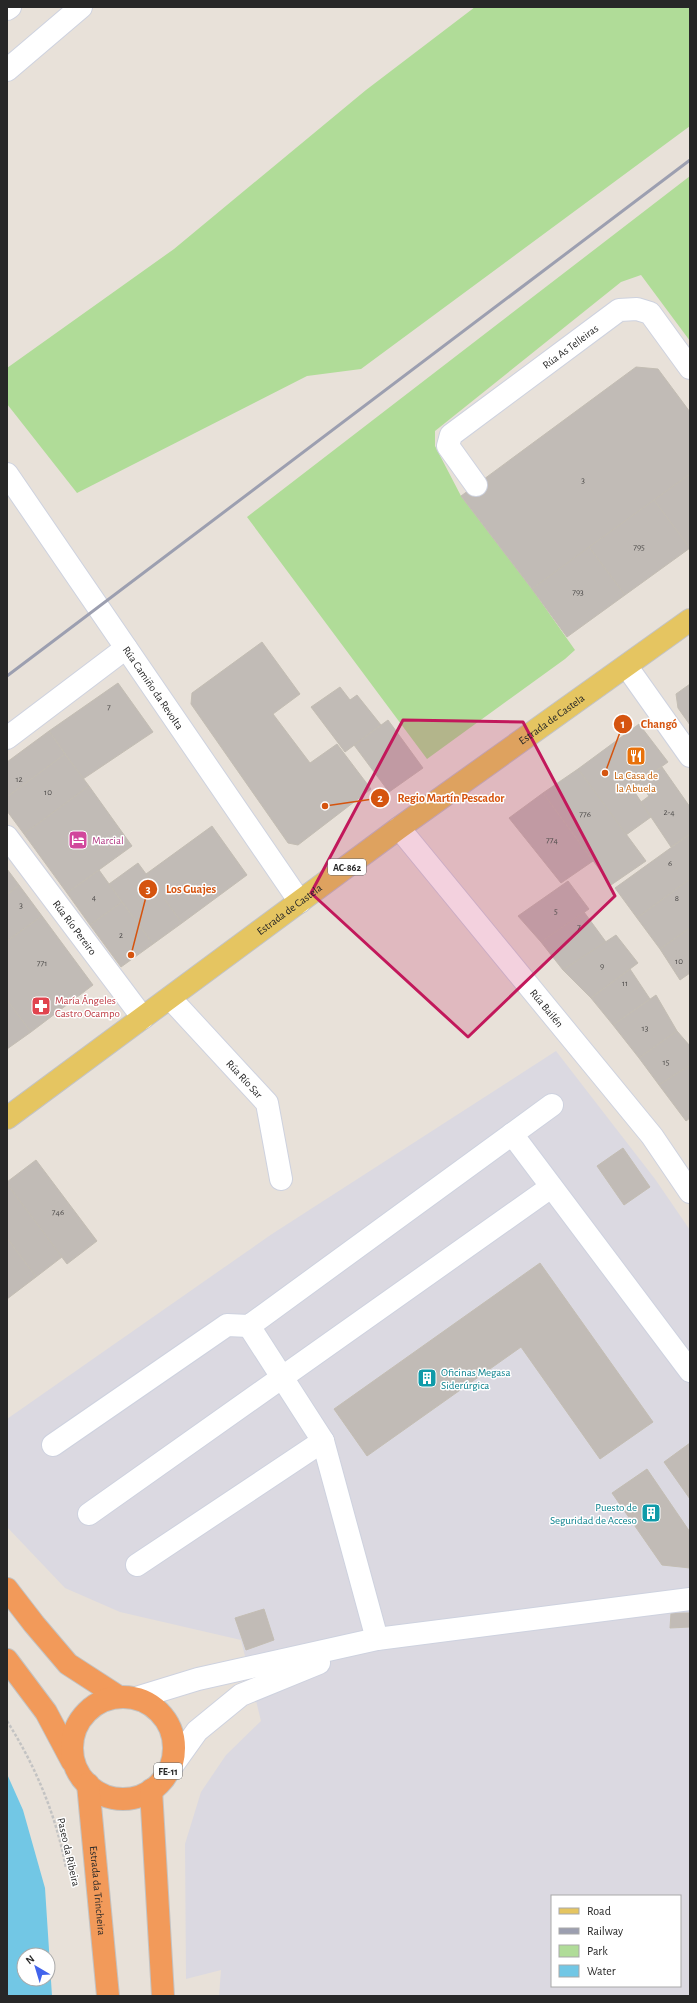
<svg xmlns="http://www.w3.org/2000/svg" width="697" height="2003" viewBox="0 0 697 2003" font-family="'Alegreya Sans',sans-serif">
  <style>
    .industrial { fill: #dbd9e1; fill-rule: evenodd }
    .green { fill: #b0dc98 }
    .water { fill: #72c7e5; fill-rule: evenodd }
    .building { fill: #c1bbb6; stroke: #c3bdb3 }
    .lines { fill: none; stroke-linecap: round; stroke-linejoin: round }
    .minor-casing { stroke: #ced2df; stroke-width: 24 }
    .major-casing { stroke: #c3c3c3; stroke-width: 24 }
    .highway-casing { stroke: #c3c3c3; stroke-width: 24 }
    .path { stroke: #c3c3c3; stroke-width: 2.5; stroke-dasharray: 3 2; stroke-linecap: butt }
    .minor { stroke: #fff; stroke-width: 22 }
    .major { stroke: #e5c561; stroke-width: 22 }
    .highway { stroke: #f29a5a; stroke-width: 22 }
    .rail { stroke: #9c9fb0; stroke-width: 3 }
    .marked { fill: #c2185b; fill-opacity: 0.2; stroke: #c2185b; stroke-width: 3; stroke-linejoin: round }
    .labels { text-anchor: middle; stroke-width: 3; stroke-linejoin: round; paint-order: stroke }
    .number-label { font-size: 9px; fill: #4e4c4b }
    .shield { fill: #fff; stroke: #686868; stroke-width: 1 }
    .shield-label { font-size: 10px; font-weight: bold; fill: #272727 }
    .street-label { font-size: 11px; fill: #272727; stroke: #fff }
    .food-label { font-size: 11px; fill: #c56008; stroke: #fff }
    .hotel-label { font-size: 11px; fill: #b23c85; stroke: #fff; text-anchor: start }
    .health-label { font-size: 11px; fill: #be3a42; stroke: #fff; text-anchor: start }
    .culture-label { font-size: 11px; fill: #0d838f; stroke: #fff; text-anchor: start }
    .leader { fill: none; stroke: #d5540f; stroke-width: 1.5 }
    .callout-dot { fill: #d5540f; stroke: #fff; stroke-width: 1.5 }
    .mark-label { font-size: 12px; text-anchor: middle; font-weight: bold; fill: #fff }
    .callout-label { font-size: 12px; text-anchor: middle; font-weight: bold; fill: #d5540f; stroke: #fff; stroke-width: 3; stroke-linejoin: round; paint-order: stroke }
  </style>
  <rect width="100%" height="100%" fill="#e8e1d9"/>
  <path class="industrial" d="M556,1051L655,1179L690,1230V1996H219L221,1970L186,1979L185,1844L201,1792L226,1755L261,1721L241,1640L120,1612L65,1588L7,1527V1419L272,1234ZM552,1896H680V1986H552Z"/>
  <g class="green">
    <path d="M475,7H690V126L361,369L307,376L77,493L7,404V368L174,249L366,90Z"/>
    <path d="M690,176V341L641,275L621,282L435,431V446L461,496L532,589L575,650L565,659L427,759L247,517Z"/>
  </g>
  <path class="water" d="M7,1774L23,1810L45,1888L52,1996H7ZM24,1955H48V1979H24Z"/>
  <g class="building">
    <path d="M636,367L658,369L690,412V474L532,589L461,496Z"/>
    <path d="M690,474V548L654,500Z"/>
    <path d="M654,500L690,548L625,595L589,547Z"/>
    <path d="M589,547L625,595L567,637L532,589Z"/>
    <path d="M262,642L300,694L273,714L310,763L337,744L371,789L298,845L288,843L191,704L192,693Z"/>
    <path d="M118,683L153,732L83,779L49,731Z"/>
    <path d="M690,684V725L678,708L676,694Z"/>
    <path d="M340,687L350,700L357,695L381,725L345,752L311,707Z"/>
    <path d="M388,720L423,768L389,792L354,745Z"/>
    <path d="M639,724L668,762L632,788L651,817L626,835L578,769Z"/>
    <path d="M49,731L65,754L7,797V762Z"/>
    <path d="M65,754L89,786L24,834L7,811V797Z"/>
    <path d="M662,767L690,807V834L671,847L641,802L649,796L639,783Z"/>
    <path d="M578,769L646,861L611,885L543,793Z"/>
    <path d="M89,786L132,846L67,893L24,834Z"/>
    <path d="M543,793L593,861L561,883L509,818Z"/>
    <path d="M212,826L247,875L182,923L146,874Z"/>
    <path d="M690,834V879L637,918L615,888Z"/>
    <path d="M138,863L182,923L153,944L109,884Z"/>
    <path d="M7,869L19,885L7,895Z"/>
    <path d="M99,870L122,902L90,925L67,893Z"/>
    <path d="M690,879V928L660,949L637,918Z"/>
    <path d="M568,881L589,909L541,942L518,916Z"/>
    <path d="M19,885L42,916L7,941V895Z"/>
    <path d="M122,902L153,944L121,967L90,925Z"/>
    <path d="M584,912L606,942L563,970L541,942Z"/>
    <path d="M42,916L93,985L31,1032L7,1000V941Z"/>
    <path d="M690,928V973L680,980L660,949Z"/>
    <path d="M616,935L638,963L591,998L563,970Z"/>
    <path d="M630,969L650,999L613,1025L591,998Z"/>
    <path d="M656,995L677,1031L639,1058L613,1025Z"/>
    <path d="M7,1000L31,1032L7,1049Z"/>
    <path d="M677,1031L690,1046V1065L659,1085L639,1058Z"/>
    <path d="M690,1065V1118L686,1121L659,1085Z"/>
    <path d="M623,1148L650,1187L624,1205L597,1166Z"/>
    <path d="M36,1160L97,1241L67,1264L7,1184V1182Z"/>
    <path d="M7,1184L62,1257L36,1277L7,1238Z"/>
    <path d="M7,1238L36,1277L7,1299Z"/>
    <path d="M540,1263L653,1422L600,1459L521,1347L367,1456L334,1409Z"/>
    <path d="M690,1443V1499L664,1462Z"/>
    <path d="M647,1469L690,1532V1568L662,1565L612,1493Z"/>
    <path d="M264,1609L274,1640L246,1650L235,1618Z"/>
    <path d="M671,1613H690V1627L670,1628Z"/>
  </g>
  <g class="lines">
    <g class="minor-casing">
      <g id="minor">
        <path d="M7,9L10,7"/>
        <path d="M7,70L81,7"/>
        <path id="s1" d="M7,474L300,902"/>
        <path id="s2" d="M476,485L448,446L451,435L619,310L637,309L650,313L690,368"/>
        <path d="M627,667L690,756"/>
        <path d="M7,738L126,648"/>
        <path id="s3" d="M399,828L652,1136L690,1192"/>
        <path id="s4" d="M7,837L143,1018"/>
        <path id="s5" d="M170,998L267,1103L281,1179"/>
        <path d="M512,1134L690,1371"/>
        <path d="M323,1441L377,1639"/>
        <path d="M53,1445L227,1325L249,1326L552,1105"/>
        <path d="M89,1514L551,1187"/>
        <path d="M137,1565L323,1441L249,1326"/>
        <path d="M136,1698L198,1679L377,1639L690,1599"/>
        <path d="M167,1773L197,1731L241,1695L319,1663"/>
      </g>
    </g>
    <g class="major-casing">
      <g id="major">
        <path id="s6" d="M7,1118L399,828L690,620"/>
      </g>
    </g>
    <g class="highway-casing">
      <g id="highway">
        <path d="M7,1589L34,1624L68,1664L119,1697"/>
        <path d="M7,1660L46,1712L72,1761"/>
        <circle cx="123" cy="1748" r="51"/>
        <path id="s7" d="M88,1784L108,1996"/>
        <path d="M151,1790L163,1996"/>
      </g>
    </g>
    <path class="path" d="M7,1721C36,1767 56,1815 66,1868"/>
    <use href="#minor" class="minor"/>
    <use href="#major" class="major"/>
    <use href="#highway" class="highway"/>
    <path class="rail" d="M7,676L690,160"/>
  </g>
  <path class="marked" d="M403,720L523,722L615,896L468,1037L311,893Z"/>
  <defs>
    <g id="restaurant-square" transform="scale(1)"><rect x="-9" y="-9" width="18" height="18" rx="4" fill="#e8710a" stroke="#fff"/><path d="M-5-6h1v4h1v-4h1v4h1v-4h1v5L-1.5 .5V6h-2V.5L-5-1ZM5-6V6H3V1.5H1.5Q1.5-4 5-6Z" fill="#fff"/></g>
    <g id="hotel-square" transform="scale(1)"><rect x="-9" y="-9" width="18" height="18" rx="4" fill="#d1479c" stroke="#fff"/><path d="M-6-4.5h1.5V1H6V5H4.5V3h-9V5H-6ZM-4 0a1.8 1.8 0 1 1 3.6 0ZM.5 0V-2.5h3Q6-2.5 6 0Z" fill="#fff"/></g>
    <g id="pharmacy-square" transform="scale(1)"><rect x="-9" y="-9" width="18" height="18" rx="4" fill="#e0444e" stroke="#fff"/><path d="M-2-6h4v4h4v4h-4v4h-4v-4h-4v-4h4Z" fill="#fff"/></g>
    <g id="building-square" transform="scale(1)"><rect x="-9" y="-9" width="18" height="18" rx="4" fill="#0f9aa8" stroke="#fff"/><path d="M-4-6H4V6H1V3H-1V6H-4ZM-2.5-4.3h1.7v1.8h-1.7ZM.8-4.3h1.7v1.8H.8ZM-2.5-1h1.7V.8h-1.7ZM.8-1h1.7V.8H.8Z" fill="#fff"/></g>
  </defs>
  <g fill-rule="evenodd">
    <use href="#restaurant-square" x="636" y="756"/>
    <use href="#hotel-square" x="78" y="840"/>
    <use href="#pharmacy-square" x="41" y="1006"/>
    <use href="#building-square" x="427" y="1378"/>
    <use href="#building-square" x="651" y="1513"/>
  </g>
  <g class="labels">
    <g class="number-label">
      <text x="583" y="483">3</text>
      <text x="639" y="550">795</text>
      <text x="578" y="595">793</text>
      <text x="109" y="710">7</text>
      <text x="19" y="782">12</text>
      <text x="48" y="795">10</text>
      <text x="669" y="815">2-4</text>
      <text x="585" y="817">776</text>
      <text x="552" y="843">774</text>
      <text x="670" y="866">6</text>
      <text x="94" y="900">4</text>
      <text x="677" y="901">8</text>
      <text x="21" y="908">3</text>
      <text x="556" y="914">5</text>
      <text x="579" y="930">7</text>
      <text x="121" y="938">2</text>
      <text x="679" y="964">10</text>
      <text x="42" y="966">771</text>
      <text x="602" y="969">9</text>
      <text x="625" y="986">11</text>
      <text x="645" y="1031">13</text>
      <text x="666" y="1065">15</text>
      <text x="58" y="1215">746</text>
    </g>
    <g class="shield">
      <rect x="328" y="859" width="38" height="16" rx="3"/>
      <rect x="154" y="1763" width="28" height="16" rx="3"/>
    </g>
    <g class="shield-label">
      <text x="347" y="871">AC-862</text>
      <text x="168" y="1775">FE-11</text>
    </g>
    <g class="street-label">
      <text dy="4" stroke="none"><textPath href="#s2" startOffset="208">Rúa As Telleiras</textPath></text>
      <text dy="4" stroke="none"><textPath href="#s1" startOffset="259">Rúa Camiño da Revolta</textPath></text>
      <text dy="4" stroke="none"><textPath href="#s6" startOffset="675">Estrada de Castela</textPath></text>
      <text dy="4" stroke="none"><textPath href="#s6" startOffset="351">Estrada de Castela</textPath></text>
      <text dy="4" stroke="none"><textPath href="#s4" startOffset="113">Rúa Río Pereiro</textPath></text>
      <text dy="4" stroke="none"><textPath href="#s3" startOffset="233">Rúa Bailén</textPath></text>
      <text dy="4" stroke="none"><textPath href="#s5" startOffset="110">Rúa Río Sar</textPath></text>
      <text transform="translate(69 1852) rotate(77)" y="4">Paseo da Ribeira</text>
      <text dy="4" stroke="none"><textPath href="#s7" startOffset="107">Estrada da Trincheira</textPath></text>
    </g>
    <g class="food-label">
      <text x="636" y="779">La Casa de<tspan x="636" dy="13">la Abuela</tspan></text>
    </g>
    <g class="hotel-label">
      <text x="92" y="844">Marcial</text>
    </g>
    <g class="health-label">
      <text x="55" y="1004">María Ángeles<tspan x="55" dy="13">Castro Ocampo</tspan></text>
    </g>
    <g class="culture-label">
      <text x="441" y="1376">Oficinas Megasa<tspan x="441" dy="13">Siderúrgica</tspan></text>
      <text x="637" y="1511" text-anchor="end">Puesto de<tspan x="637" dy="13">Seguridad de Acceso</tspan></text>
    </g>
  </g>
  <path class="leader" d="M605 773L623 724M325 806L380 798M131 955L148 889"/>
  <g class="callout-dot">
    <circle cx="605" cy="773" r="4"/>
    <circle cx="325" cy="806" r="4"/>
    <circle cx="131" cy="955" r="4"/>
    <circle cx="623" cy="724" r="10"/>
    <circle cx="380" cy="798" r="10"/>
    <circle cx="148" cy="889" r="10"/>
  </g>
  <g class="mark-label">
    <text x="623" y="728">1</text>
    <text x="380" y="802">2</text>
    <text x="148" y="893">3</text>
  </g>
  <g class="callout-label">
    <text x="659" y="728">Changó</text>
    <text x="451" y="802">Regio Martín Pescador</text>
    <text x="191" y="893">Los Guajes</text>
  </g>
  <rect width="697" height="2003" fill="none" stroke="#272727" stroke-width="16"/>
  <rect x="551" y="1895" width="130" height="92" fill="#ffffff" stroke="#a9a9a9"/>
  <rect x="559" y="1908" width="20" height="6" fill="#e5c561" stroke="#a9a9a9"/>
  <text x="587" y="1915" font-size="12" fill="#272727">Road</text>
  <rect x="559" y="1928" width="20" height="6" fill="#9c9fb0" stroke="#a9a9a9"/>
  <text x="587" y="1935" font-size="12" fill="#272727">Railway</text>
  <rect x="559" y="1945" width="20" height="12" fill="#b0dc98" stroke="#a9a9a9"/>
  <text x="587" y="1955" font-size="12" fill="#272727">Park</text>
  <rect x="559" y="1965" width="20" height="12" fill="#72c7e5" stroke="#a9a9a9"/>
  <text x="587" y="1975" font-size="12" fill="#272727">Water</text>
  <g transform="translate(36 1967) rotate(322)"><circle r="19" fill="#ffffff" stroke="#a9a9a9"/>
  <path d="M0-3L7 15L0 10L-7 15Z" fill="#4264ec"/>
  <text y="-6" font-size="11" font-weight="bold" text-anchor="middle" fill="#272727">N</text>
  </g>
</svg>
